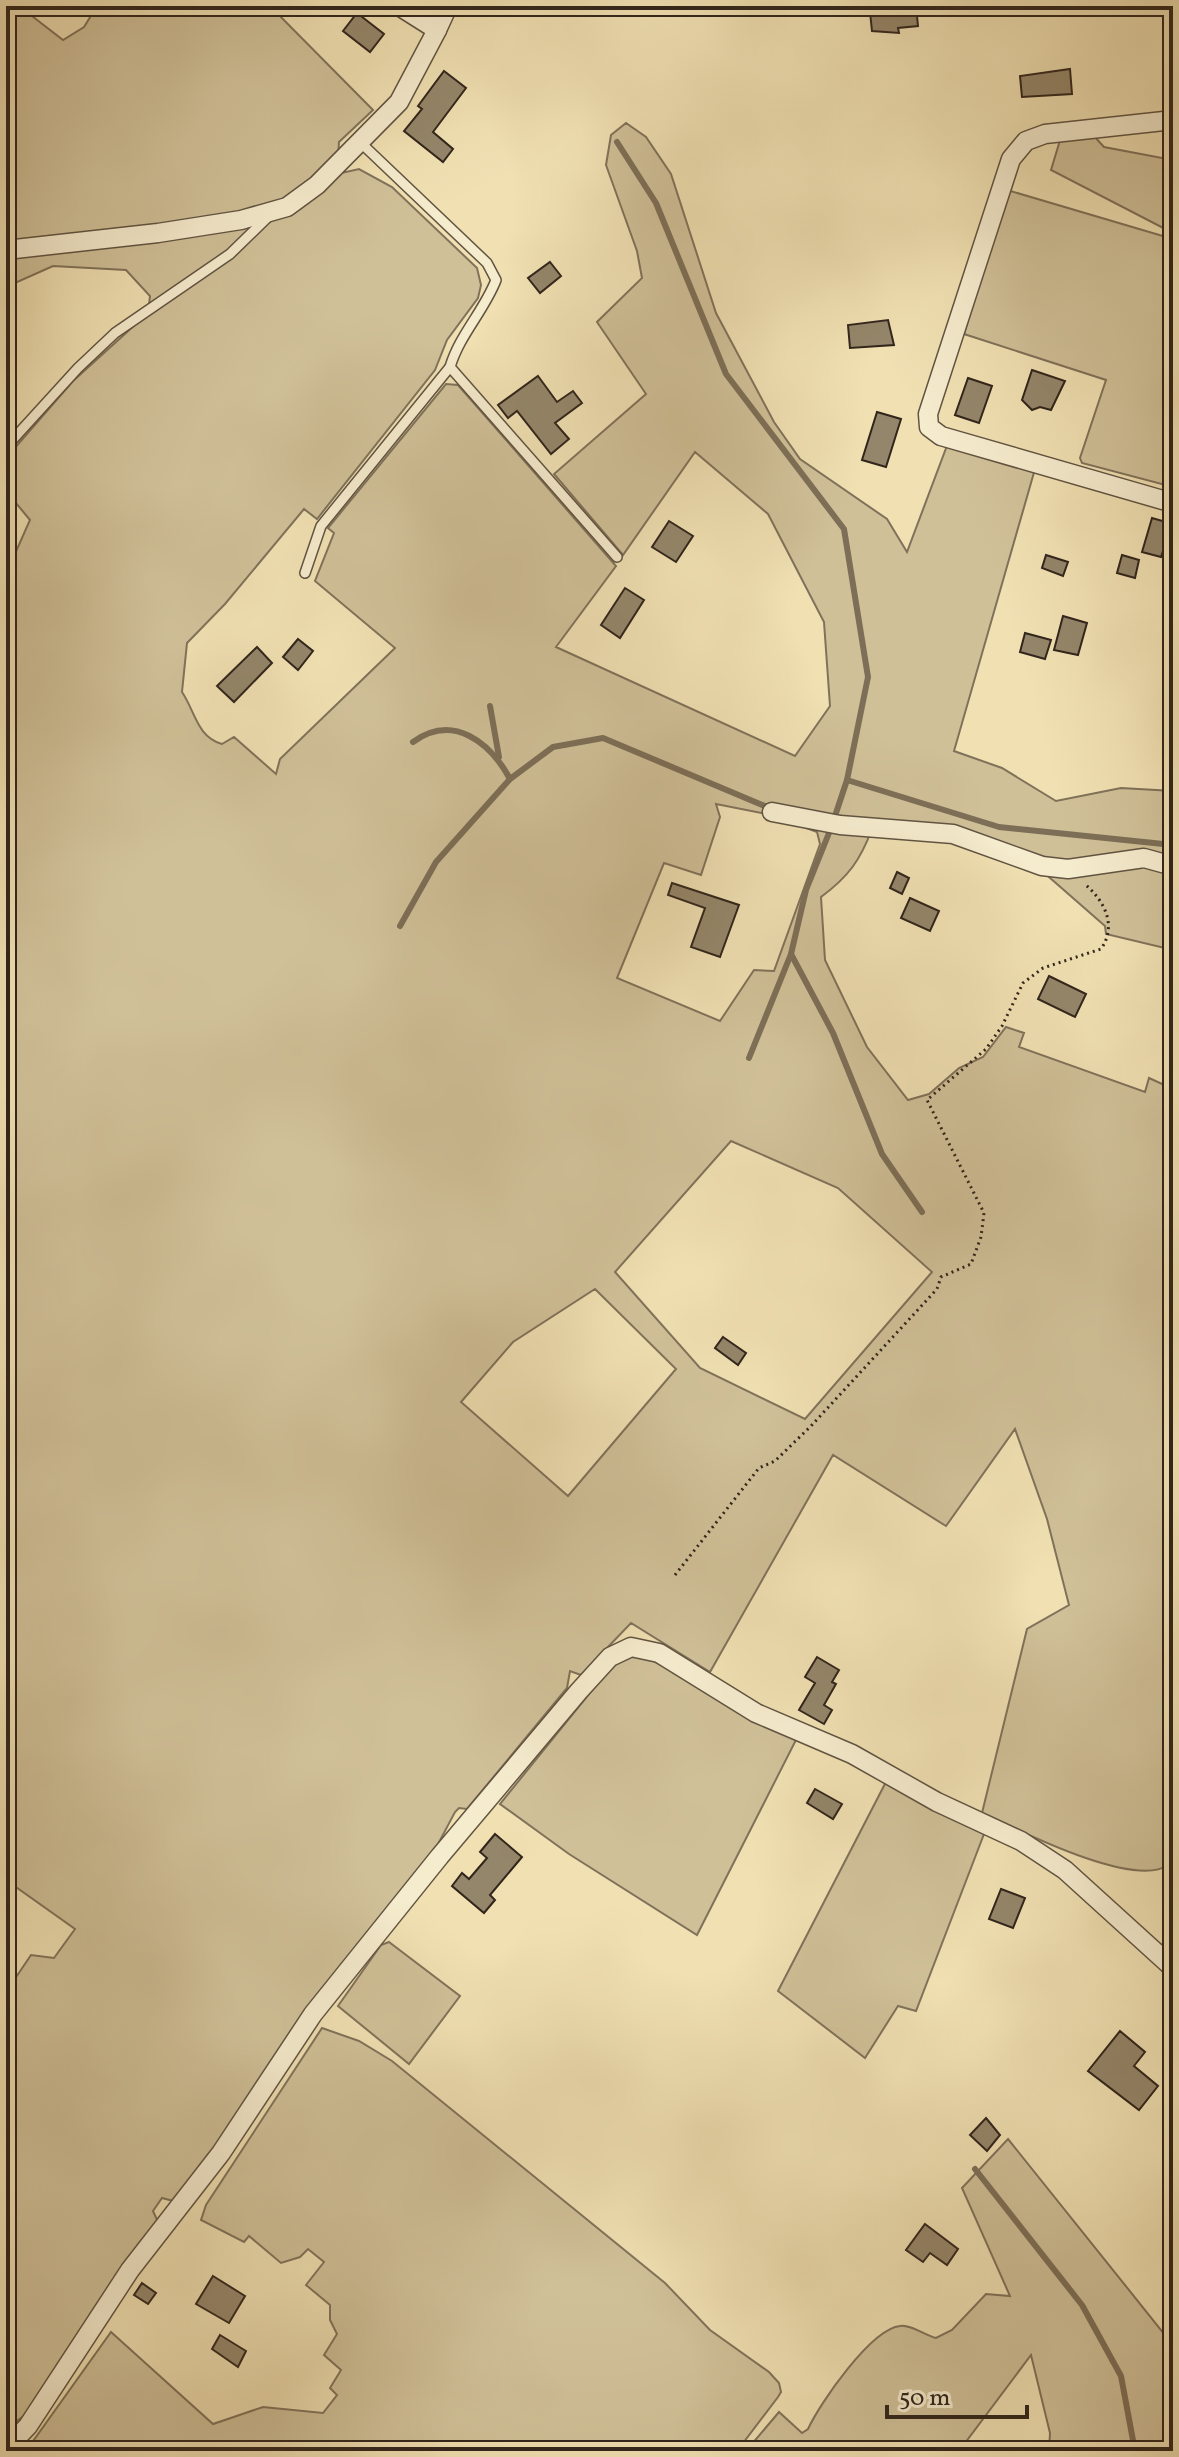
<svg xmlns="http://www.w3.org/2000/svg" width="1179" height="2457" viewBox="0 0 1179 2457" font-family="Vollkorn,serif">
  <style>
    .green { fill: #d0c098; stroke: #80725a; stroke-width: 2; fill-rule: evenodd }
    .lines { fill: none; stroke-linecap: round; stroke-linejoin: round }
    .stream { stroke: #7d6f57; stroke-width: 6 }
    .building { fill: #94866a; stroke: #31251c; stroke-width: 2 }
    .service-casing { stroke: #615442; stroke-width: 12 }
    .minor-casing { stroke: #615442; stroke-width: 21 }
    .path { stroke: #31251c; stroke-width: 3; stroke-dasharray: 2 4; stroke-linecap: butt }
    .service { stroke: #f5ebcd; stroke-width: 9 }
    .minor { stroke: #f5ebcd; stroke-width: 18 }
  </style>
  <rect width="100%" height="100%" fill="#f0e0b2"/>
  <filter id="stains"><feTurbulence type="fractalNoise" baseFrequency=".0025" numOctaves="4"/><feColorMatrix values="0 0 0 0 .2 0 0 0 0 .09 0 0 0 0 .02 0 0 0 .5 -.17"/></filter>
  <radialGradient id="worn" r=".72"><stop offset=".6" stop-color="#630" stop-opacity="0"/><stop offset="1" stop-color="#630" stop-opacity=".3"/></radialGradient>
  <g class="green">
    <path d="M6,6H19L63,40L84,27L97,6H270L373,110L339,142L337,174L359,169L392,187L477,268L481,285L478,298L447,340L435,370L317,519L304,509L225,604L187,643L182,692C195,711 197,737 222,744L234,737L276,774L280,759L395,648L315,581L334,533L328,528L446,384L458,385L616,566L556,647L795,756L830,706L824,622L768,514L695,452L623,555L554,474L646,394L597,322L642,278L637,251L606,165L611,135L626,123L646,137L671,174L716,313L774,422L800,459L887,519L907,552L948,443L1035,469L954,751L1002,768L1056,801L1121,788L1173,791V950L1106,934L1105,926L1018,850L872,829C860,861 848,877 821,897L825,960L867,1047L908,1100L929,1094L959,1068L983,1057L1006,1027L1024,1033L1019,1047L1145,1092L1149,1078L1173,1089V1868L1168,1865C1134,1889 1018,1830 982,1813L1027,1629L1069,1605L1047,1519L1015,1429L946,1526L833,1455L710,1672L631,1623L581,1675L570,1671L567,1688L467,1809L459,1808L455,1812L437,1846L318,1999L177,2202L162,2198L153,2211L159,2224L25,2415L6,2429V1992L31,1955L54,1958L75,1929L6,1880V574L30,520L6,491V458L73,381L148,313L150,296L126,270L53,266L6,287ZM716,804L772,815L817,832L820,844L774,971L754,970L720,1021L617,978L664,863L701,875L720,817ZM731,1141L838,1188L932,1272L805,1419L700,1368L615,1272ZM595,1289L676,1369L568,1496L461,1402L513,1342Z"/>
    <path d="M1093,135L1104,147L1173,160V233L1051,170L1061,137Z"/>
    <path d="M1007,190L1173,239V487L1082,463L1080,458L1106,380L964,334Z"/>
    <path d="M642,1655L798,1736L697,1935L569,1854L500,1804L610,1668L622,1657Z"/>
    <path d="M887,1780L984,1834L916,2011L898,2006L865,2058L778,1991Z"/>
    <path d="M389,1942L460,1996L409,2064L338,2006L381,1945Z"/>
    <path d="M322,2028L359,2041L392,2061L665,2283L710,2330L769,2372L779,2383L781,2392L778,2397L737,2451H26L111,2332L213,2424L263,2407L323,2413L337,2395L330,2388L341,2370L324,2355L337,2334L330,2320V2305L306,2285L324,2262L308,2249L300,2257L281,2263L249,2236L244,2242L201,2220L206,2205Z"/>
    <path d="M1008,2139L1173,2345V2451H1049L1050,2433L1031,2355L959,2451H757L755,2445L746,2451L779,2412L802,2433L808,2429C820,2403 871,2329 900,2326C910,2324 925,2335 936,2338L952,2330L986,2294L1010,2296L962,2188Z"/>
  </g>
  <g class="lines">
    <g class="stream">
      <path d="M617,142L656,203L726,374L844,529L868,677L847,780"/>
      <path d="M490,706L499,757"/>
      <path d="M413,742C453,713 490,742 510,779"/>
      <path d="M833,822L847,780L999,827L1173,845"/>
      <path d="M831,828L806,890L791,954L833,1033L882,1154L922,1212"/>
      <path d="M400,926L436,862L510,779L553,747L603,738L772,809"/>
      <path d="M749,1058L791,954"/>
      <path d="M975,2169L1082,2305L1121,2376L1135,2451"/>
    </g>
  </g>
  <g class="building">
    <path d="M887,6H916L918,26L898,28L899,33L872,31L870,12L888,10Z"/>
    <path d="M357,13L384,34L370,52L343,31Z"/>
    <path d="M1070,69L1072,94L1022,97L1020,76Z"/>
    <path d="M444,71L466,88L433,132L453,149L443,162L404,131L422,109L418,106Z"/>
    <path d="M550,262L561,276L540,293L528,278Z"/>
    <path d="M888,320L894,345L850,348L848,325Z"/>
    <path d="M1032,370L1065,381L1051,410L1040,407L1032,410L1022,400Z"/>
    <path d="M538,376L557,402L573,391L582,403L555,423L569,439L551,454L517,411L508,418L498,405Z"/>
    <path d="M968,378L992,386L979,423L955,415Z"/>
    <path d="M877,412L901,419L886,467L862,460Z"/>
    <path d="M1152,518L1173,524V554L1163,551L1161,557L1142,552Z"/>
    <path d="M669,521L693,536L676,562L652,547Z"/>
    <path d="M1046,555L1068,562L1063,576L1042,568Z"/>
    <path d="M1122,555L1139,560L1135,578L1117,573Z"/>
    <path d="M625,588L644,600L620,638L601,625Z"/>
    <path d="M1063,616L1087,623L1078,655L1054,650Z"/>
    <path d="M1025,633L1051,640L1045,659L1020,652Z"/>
    <path d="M298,639L313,651L298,670L283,657Z"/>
    <path d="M257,647L272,663L234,702L217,686Z"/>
    <path d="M897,872L909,878L902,894L890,888Z"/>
    <path d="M672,883L739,905L720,957L691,947L705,908L668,895Z"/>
    <path d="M910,898L939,911L930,931L901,918Z"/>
    <path d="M1049,976L1086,994L1075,1017L1038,999Z"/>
    <path d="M723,1337L746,1353L738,1365L715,1348Z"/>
    <path d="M817,1657L839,1670L832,1682L836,1684L824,1705L832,1710L824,1724L799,1710L815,1683L805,1677Z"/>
    <path d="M815,1789L842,1804L833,1819L807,1803Z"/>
    <path d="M495,1834L522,1857L490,1895L495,1900L484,1913L452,1886L462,1873L469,1879L487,1858L480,1852Z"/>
    <path d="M1001,1889L1025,1898L1013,1928L989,1919Z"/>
    <path d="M1120,2031L1145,2052L1134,2066L1158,2086L1139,2110L1088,2071Z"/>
    <path d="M986,2118L1000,2135L987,2151L970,2135Z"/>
    <path d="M925,2224L958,2249L947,2265L930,2253L923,2262L906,2250Z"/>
    <path d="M213,2276L245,2296L229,2323L196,2304Z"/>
    <path d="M142,2283L156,2293L148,2304L134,2295Z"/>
    <path d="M220,2335L246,2351L238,2367L212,2349Z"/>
  </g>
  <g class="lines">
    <g class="service-casing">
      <g id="service">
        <path d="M361,143L487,263L496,280C484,311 460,334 450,367L617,557"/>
        <path d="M6,447L78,368L115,333L230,254L270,215"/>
        <path d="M305,573L321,526L450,367"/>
      </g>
    </g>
    <g class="minor-casing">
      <g id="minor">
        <path d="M399,6L437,30L448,6"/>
        <path d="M1173,120L1045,134L1026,141L1011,159L928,414L929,427L941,436L1173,503"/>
        <path d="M6,250L158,233L241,220L287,207L317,185L399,102L437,30"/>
        <path d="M772,812L840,825L953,834L1042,866L1068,869L1144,858L1173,866"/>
        <path d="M6,2449L28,2426L130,2270L221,2153L313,2014L440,1856L579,1691L610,1657L631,1647L659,1653L756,1713L852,1754L937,1802L1021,1841L1065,1870L1173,1968"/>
      </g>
    </g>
    <g class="path">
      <path d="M1165,665L1173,638"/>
      <path d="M675,1575L759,1468L775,1461L811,1426L937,1289L941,1277L971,1264L981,1237L984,1213L927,1100L986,1049L1002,1026L1023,983L1043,968L1101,949C1117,926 1105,902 1086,885"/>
    </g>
    <use href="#service" class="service"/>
    <use href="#minor" class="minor"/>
  </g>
  <rect width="1179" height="2457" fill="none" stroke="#f0e0b2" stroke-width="32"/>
  <rect x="8" y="8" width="1163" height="2441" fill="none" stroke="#31251c" stroke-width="4"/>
  <rect x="16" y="16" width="1147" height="2425" fill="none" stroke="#31251c" stroke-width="2"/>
  <path d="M887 2405v12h140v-12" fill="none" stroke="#31251c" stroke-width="4"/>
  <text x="899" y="2405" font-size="24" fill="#31251c" stroke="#f5ebcd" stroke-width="6" paint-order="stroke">50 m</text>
  <rect width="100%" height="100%" filter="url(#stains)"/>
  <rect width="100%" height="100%" fill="url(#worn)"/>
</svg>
